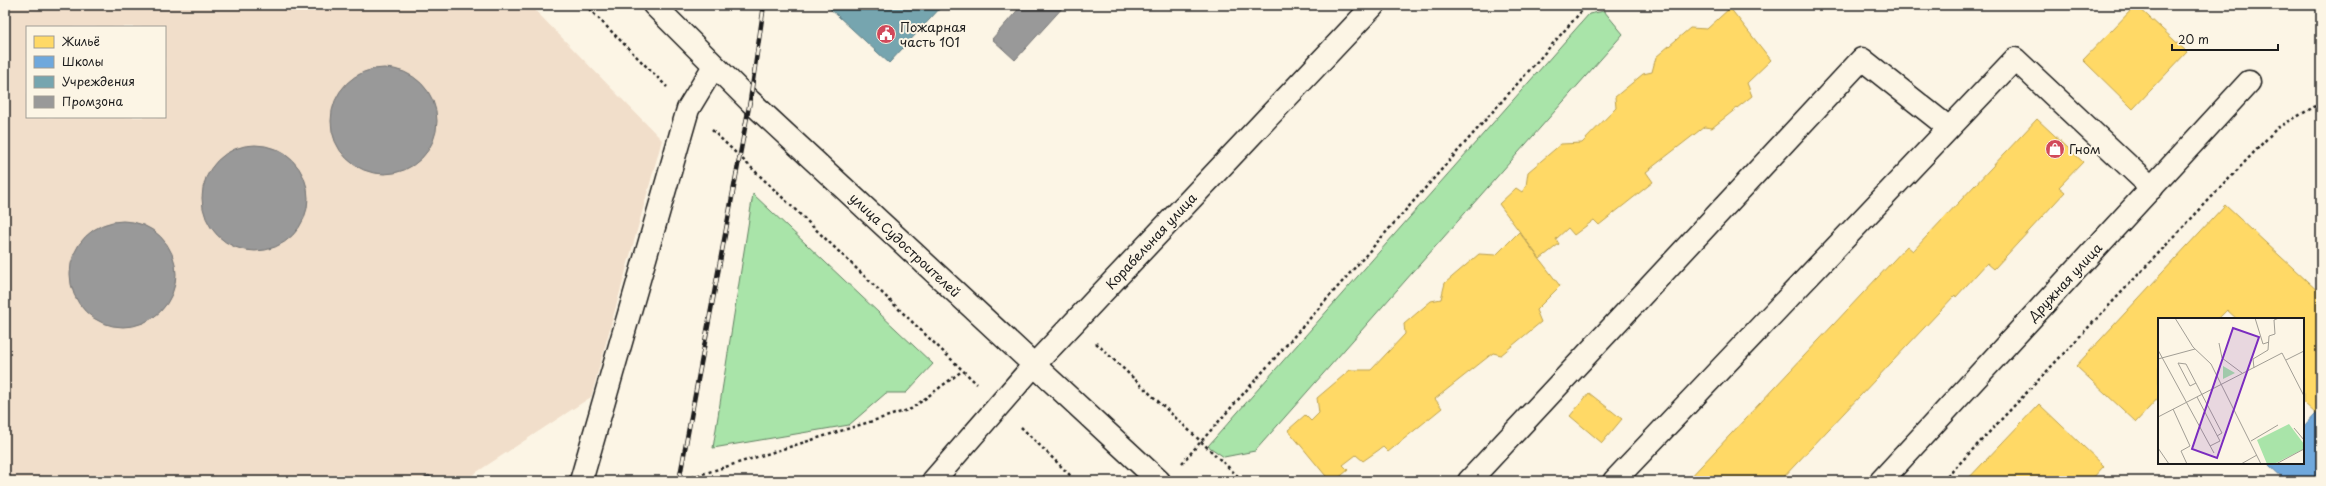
<svg xmlns="http://www.w3.org/2000/svg" width="2326" height="486" viewBox="0 0 2326 486" font-family="'Playpen Sans',sans-serif">
  <style>
    .built { fill: #f1deca; fill-rule: evenodd }
    .green { fill: #a9e4a9; stroke: #628062 }
    .homes { fill: #ffd966; stroke: #bba050 }
    .schools { fill: #6fa8dc; stroke: #567ea2 }
    .public { fill: #76a5af; stroke: #5b7c83 }
    .industry { fill: #999; stroke: #747474 }
    .lines { fill: none; stroke-linecap: round; stroke-linejoin: round }
    .minor-casing { stroke: #1c1c1c; stroke-width: 25 }
    .path { stroke: #1c1c1c; stroke-width: 2.5; stroke-dasharray: 3 3; stroke-linecap: butt }
    .minor { stroke: #fcf5e5; stroke-width: 22 }
    .rail-casing { stroke: #1c1c1c; stroke-width: 4.5 }
    .rail { stroke: #fcf5e5; stroke-width: 3; stroke-dasharray: 9; stroke-linecap: butt }
    .labels { text-anchor: middle; stroke-width: 4; stroke-linejoin: round; paint-order: stroke }
    .poi-label { font-size: 13px; fill: #1c1c1c; stroke: #fcf5e5; text-anchor: start }
    .street-label { font-size: 13px; fill: #1c1c1c; stroke: #fcf5e5 }
    .inset-road { fill: none; stroke: #a29e95; stroke-width: 1 }
    .view { fill: #7b2cbf; fill-opacity: 0.15; stroke: #7b2cbf; stroke-width: 2 }
    .inset-edge { fill: none; stroke: #1c1c1c; stroke-width: 2 }
  </style>
  <rect width="100%" height="100%" fill="#fcf5e5"/>
  <filter id="ink" filterUnits="userSpaceOnUse"><feTurbulence type="fractalNoise" baseFrequency=".025" numOctaves="2"/><feDisplacementMap in="SourceGraphic" scale="8" xChannelSelector="R" yChannelSelector="G"/><feConvolveMatrix kernelMatrix="1 2 1 2 8 2 1 2 1" color-interpolation-filters="sRGB"/></filter>
  <g filter="url(#ink)">
    <path class="built" d="M5,5H530L662,140L591,397L463,481H5ZM27,27H165V117H27Z"/>
    <g class="green">
      <path d="M1604,11L1623,34L1255,451L1224,457L1208,446L1589,14Z"/>
      <path d="M753,194L933,364L906,393H886L849,425L713,448Z"/>
    </g>
    <g class="homes">
      <path d="M2136,5L2187,52L2133,109L2083,60Z"/>
      <path d="M1730,8L1771,60L1747,83L1752,96L1712,128L1704,127L1646,172L1653,182L1599,225L1594,220L1574,235L1568,228L1556,239L1559,244L1540,259L1499,204L1516,188L1522,192L1526,186L1528,172L1561,144L1582,143L1616,108L1615,97L1643,74L1652,72L1656,57L1690,28L1707,29Z"/>
      <path d="M2037,119L2083,162L2059,187L2065,192L1994,269L1987,263L1956,297L1955,295L1780,481H1687L1907,246L1913,251Z"/>
      <path d="M2225,205L2321,294V408L2316,414L2303,402V319H2237L2227,310L2218,319H2159V397L2136,422L2076,366Z"/>
      <path d="M1519,232L1560,286L1536,310L1541,322L1501,355L1493,353L1435,399L1442,408L1388,452L1383,447L1363,461L1356,455L1343,465L1348,470L1335,481H1330L1288,430L1305,415L1311,421L1319,413L1317,398L1350,370H1371L1405,334L1404,324L1431,301L1441,299L1445,283L1479,254L1496,255Z"/>
      <path d="M1589,393L1622,419L1602,443L1570,416Z"/>
      <path d="M2039,404L2104,466L2090,481H1966Z"/>
    </g>
    <path class="schools" d="M2316,414L2321,418V481H2286L2269,465L2270,463H2303V428Z"/>
    <path class="public" d="M826,5H943L889,63Z"/>
    <g class="industry">
      <path d="M1022,5H1065L1015,60L992,39Z"/>
      <circle cx="384" cy="121" r="53"/>
      <circle cx="255" cy="198" r="53"/>
      <circle cx="123" cy="274" r="53"/>
      <path d="M429,475L433,481H419Z"/>
    </g>
    <g class="lines">
      <g class="minor-casing">
        <g id="minor">
          <path d="M654,5L750,101L1159,481"/>
          <path d="M581,481L688,109L714,66"/>
          <path d="M933,481L1034,365L1374,5"/>
          <path d="M1469,481L1862,59L1949,128"/>
          <path d="M1614,481L2015,59L2152,188"/>
          <path d="M1881,481L2249,82"/>
        </g>
      </g>
      <g class="path">
        <path d="M585,5L667,87"/>
        <path d="M712,130L977,384"/>
        <path d="M1096,343L1243,481"/>
        <path d="M1021,427L1076,481"/>
        <path d="M1182,463L1587,5"/>
        <path d="M680,481L911,409L962,371"/>
        <path d="M1943,481L2277,128L2321,103"/>
      </g>
      <use href="#minor" class="minor"/>
      <g class="rail-casing">
        <path id="rail" d="M679,481L750,101L764,5"/>
      </g>
      <use href="#rail" class="rail"/>
    </g>
  </g>
  <defs>
    <g id="civic-disc" transform="scale(1)"><circle r="9.5" fill="#d1495b" stroke="#fcf5e5"/><path d="M-.6-6.5H3V-4.5H.6V-3L4-1V1h2V6H-6V1h2V-1L-.6-3ZM-1.2 2.5V6h2.4V2.5Z" fill="#fff"/></g>
    <g id="shop-disc" transform="scale(1)"><circle r="9.5" fill="#d1495b" stroke="#fcf5e5"/><path d="M-5-2.5h2.3a2.7 3.5 0 0 1 5.4 0H5L5.5 6h-11ZM-1.5-2.5h3a1.5 2.3 0 0 0-3 0Z" fill="#fff"/></g>
  </defs>
  <g fill-rule="evenodd">
    <use href="#civic-disc" x="886" y="34"/>
    <use href="#shop-disc" x="2055" y="149"/>
  </g>
  <g class="labels">
    <g class="poi-label">
      <text x="900" y="32">Пожарная<tspan x="900" dy="15">часть 101</tspan></text>
      <text x="2069" y="154">Гном</text>
    </g>
    <g class="street-label">
      <text transform="translate(1151 241) rotate(-47)" y="5">Корабельная улица</text>
      <text transform="translate(905 245) rotate(43)" y="5">улица Судостроителей</text>
      <text transform="translate(2065 282) rotate(-47)" y="5">Дружная улица</text>
    </g>
  </g>
  <g transform="translate(2158 318)">
    <rect width="146" height="146" fill="#fcf5e5"/>
    <path d="M65,48L77,55L65,61ZM131,106L146,126V131L116,146H109L99,122Z" fill="#a9e4a9"/>
    <path class="inset-road" d="M17,0L35,29L53,46L103,146M97,0L105,26L111,24M61,25L64,40L84,55M0,32L56,135M0,41L37,31M128,42L146,33M96,50L95,41L110,32L111,18L117,16L116,2L121,0M38,65L32,68L20,45L28,46L64,115L59,118M39,79L62,123L52,128M15,91L32,128L23,133L29,146M0,99L124,35L146,78M136,110L146,122M93,123L120,107M0,130L11,146M83,146L99,137M118,146L146,131"/>
    <path class="view" d="M75,10L101,19L59,140L34,131Z"/>
    <rect width="146" height="146" class="inset-edge"/>
  </g>
  <rect width="2326" height="486" fill="none" stroke="#fcf5e5" stroke-width="20"/>
  <rect x="10" y="10" width="2306" height="466" fill="none" stroke="#1c1c1c" stroke-width="1.5" filter="url(#ink)"/>
  <rect x="26" y="26" width="140" height="92" fill="#fcf5e5" stroke="#a29e95"/>
  <rect x="34" y="36" width="20" height="12" fill="#ffd966" stroke="#a29e95"/>
  <text x="62" y="46" font-size="12" fill="#1c1c1c">Жильё</text>
  <rect x="34" y="56" width="20" height="12" fill="#6fa8dc" stroke="#a29e95"/>
  <text x="62" y="66" font-size="12" fill="#1c1c1c">Школы</text>
  <rect x="34" y="76" width="20" height="12" fill="#76a5af" stroke="#a29e95"/>
  <text x="62" y="86" font-size="12" fill="#1c1c1c">Учреждения</text>
  <rect x="34" y="96" width="20" height="12" fill="#999999" stroke="#a29e95"/>
  <text x="62" y="106" font-size="12" fill="#1c1c1c">Промзона</text>
  <path d="M2172 44v6h106v-6" fill="none" stroke="#1c1c1c" stroke-width="2"/>
  <text x="2178" y="44" font-size="12" fill="#1c1c1c" stroke="#fcf5e5" stroke-width="3" paint-order="stroke">20 m</text>
</svg>
